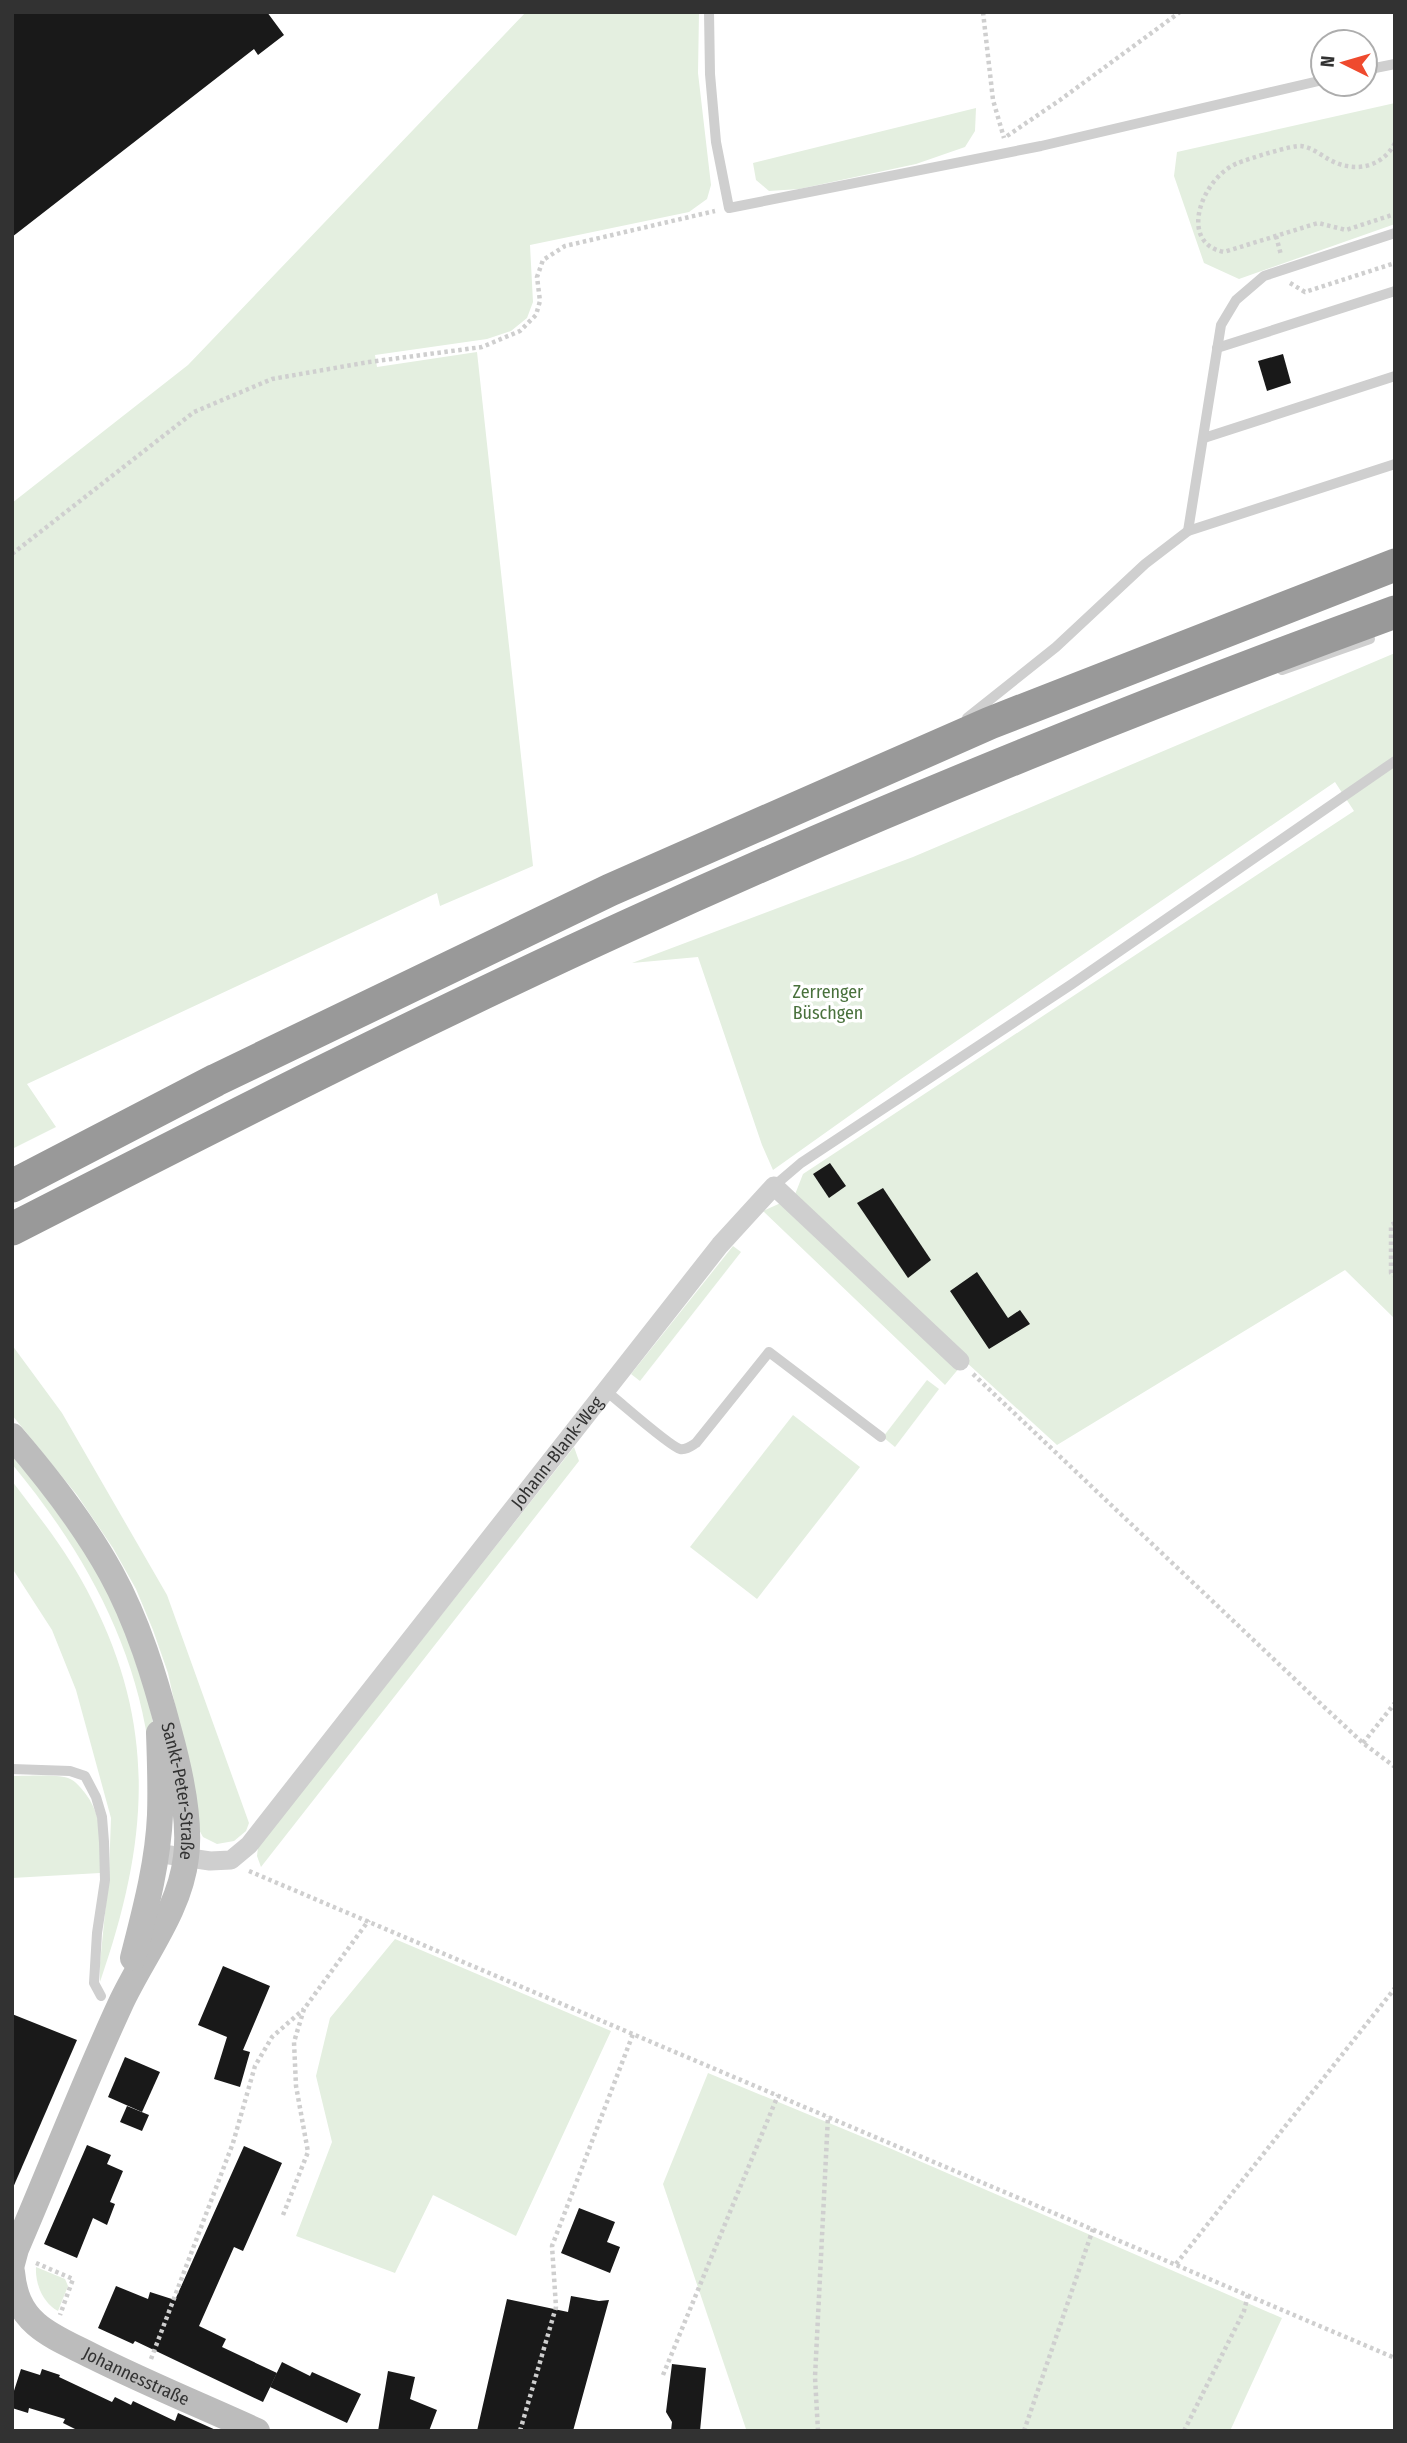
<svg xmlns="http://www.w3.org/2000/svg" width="1407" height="2443" viewBox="0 0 1407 2443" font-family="'Fira Sans Condensed',sans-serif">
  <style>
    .green { fill: #e4efe0 }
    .building { fill: #191919 }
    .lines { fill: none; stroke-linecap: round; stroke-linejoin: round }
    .path { stroke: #cfcfcf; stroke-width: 4.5; stroke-dasharray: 3.5 3.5; stroke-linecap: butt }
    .lane { stroke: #cfcfcf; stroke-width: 10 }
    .street { stroke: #cfcfcf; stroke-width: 19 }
    .secondary { stroke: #bcbcbc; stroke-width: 26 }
    .highway { stroke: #999; stroke-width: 33 }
    .labels { text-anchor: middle; stroke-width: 7; stroke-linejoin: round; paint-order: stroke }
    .park-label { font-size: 18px; fill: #49713c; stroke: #fff }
    .street-label { font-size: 18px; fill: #323232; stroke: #fff }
  </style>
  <rect width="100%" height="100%" fill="#fff"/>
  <g class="green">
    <path d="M526,12H699L698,73L711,185L707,199L689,212L530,245L533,302L527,318L511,331L487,339L375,355L377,367L477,352L533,866L440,906L437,893L27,1084L56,1127L12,1149V503L188,365Z"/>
    <path d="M1395,103V224L1239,279L1204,263L1174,176L1177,152Z"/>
    <path d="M976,108L975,131L965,147L916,164L799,189L769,191L756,180L753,163Z"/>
    <path d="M1395,653V1319L1345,1270L1057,1445L965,1361L945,1385L763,1211L794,1197L803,1174L1354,811L1335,782L901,1079L773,1170L762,1145L698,957L632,963L913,857Z"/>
    <path d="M733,1246L741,1252L640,1381L631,1374Z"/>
    <path d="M12,1345L62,1413L167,1595L249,1823L246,1831L234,1841L217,1844L203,1837L197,1826L187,1759L168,1673L153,1630L136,1589L113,1548L77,1495L12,1415Z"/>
    <path d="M927,1380L939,1389L895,1447L883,1437Z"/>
    <path d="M793,1415L860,1467L757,1599L690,1547Z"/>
    <path d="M574,1447L579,1461L261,1867L257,1856L258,1847Z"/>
    <path d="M12,1451L89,1557L122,1621L150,1706L154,1730L148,1742C132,1637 80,1546 12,1464Z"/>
    <path d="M12,1481C41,1519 71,1557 92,1600C159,1732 147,1846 100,1982V1963L109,1873L111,1818L76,1690L52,1630L12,1568Z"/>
    <path d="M12,1776C27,1776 55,1774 68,1778C76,1781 80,1787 85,1793C103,1816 102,1845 100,1873L12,1878Z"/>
    <path d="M395,1939L611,2031L516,2236L433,2195L395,2273L296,2236L332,2142L316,2076L330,2018Z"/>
    <path d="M708,2073L887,2147L1282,2318L1230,2431L746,2429L663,2184Z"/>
    <path d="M36,2267L65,2279L68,2286L58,2311C43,2303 35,2284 36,2267Z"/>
  </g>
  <g class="building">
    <path d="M12,12H267L284,35L258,55L254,49L12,237Z"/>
    <path d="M1283,354L1291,383L1267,391L1258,361Z"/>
    <path d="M830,1163L846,1186L829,1198L813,1174Z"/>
    <path d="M883,1188L931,1260L908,1278L857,1203Z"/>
    <path d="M977,1272L1008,1318L1020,1310L1030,1324L989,1349L950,1291Z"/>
    <path d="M223,1966L270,1986L243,2050L250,2052L240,2087L214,2079L227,2037L198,2025Z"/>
    <path d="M12,2014L77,2040L12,2190Z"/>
    <path d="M125,2057L160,2072L142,2112L108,2097Z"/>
    <path d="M127,2106L149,2115L142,2131L120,2122Z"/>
    <path d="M87,2145L111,2155L107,2164L123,2171L110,2202L115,2204L107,2225L93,2218L77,2258L44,2244Z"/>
    <path d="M244,2146L282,2163L243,2251L234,2247L199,2326L226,2339L222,2347L277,2373L263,2402L135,2341L133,2344L98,2328L116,2286L148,2299L150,2292L175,2300Z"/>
    <path d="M579,2208L615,2222L607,2242L620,2247L610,2273L561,2253Z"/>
    <path d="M571,2296L599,2301L609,2300L573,2431H477L507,2299L568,2312Z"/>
    <path d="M282,2362L310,2376L312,2372L361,2394L347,2423L270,2387Z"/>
    <path d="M672,2364L706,2368L700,2431H671L672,2422L666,2412Z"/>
    <path d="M21,2369L40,2375L42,2369L60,2375L59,2377L112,2402L115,2397L131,2405L133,2401L175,2421L178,2413L218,2431H79L63,2423L65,2419L29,2408L28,2413L12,2408V2397Z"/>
    <path d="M388,2371L415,2377L410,2399L437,2410L429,2431H378Z"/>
  </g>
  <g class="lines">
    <g class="path">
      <path d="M983,12L993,100L1004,138"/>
      <path d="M1007,136L1060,100L1180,12"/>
      <path d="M1395,143C1382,168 1354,173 1330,160C1321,155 1311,147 1301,146C1292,145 1248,159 1238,163C1202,177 1177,243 1224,252L1318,223L1346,230L1395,214"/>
      <path d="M1276,236L1281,255"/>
      <path d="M1290,283L1305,292L1395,263"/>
      <path d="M12,554L194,412L272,379L369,362L482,347L520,331L536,315L540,301L537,277L543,260L565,246L715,211"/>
      <path d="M1395,1223L1391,1225V1273L1395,1276"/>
      <path d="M973,1374L1322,1705L1363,1743L1395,1767"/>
      <path d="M1363,1743L1395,1703"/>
      <path d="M249,1871L1395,2358"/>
      <path d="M283,2215L308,2152L296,2086L294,2042L304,2009L369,1920"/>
      <path d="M36,2263L73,2279L60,2315"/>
      <path d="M1176,2264L1395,1988"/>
      <path d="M151,2359L233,2143L255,2066L272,2037L304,2009"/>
      <path d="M663,2375L778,2095"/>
      <path d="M520,2431L556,2307L552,2246L633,2034"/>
      <path d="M818,2431L815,2377L828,2116"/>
      <path d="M1024,2431L1093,2229"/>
      <path d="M1184,2431L1244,2311L1248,2295"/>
    </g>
    <g class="lane">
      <path d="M709,12L710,74L716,142L729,208L1041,146L1323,80"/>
      <path d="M1365,70L1395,64"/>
      <path d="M1217,348L1395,291"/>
      <path d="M1204,438L1395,376"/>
      <path d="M1188,531L1221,325L1236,300L1264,276L1395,233"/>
      <path d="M1282,670L1370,639"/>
      <path d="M967,718L1056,647L1145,564L1188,531L1395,464"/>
      <path d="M774,1186L801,1163L1072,984L1395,761"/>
      <path d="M606,1391C619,1401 669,1446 680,1449C686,1450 691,1446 696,1443L769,1352L881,1437"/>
      <path d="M12,1769L70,1771L85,1776L96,1797L102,1817L104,1842L105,1880L97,1933L94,1983L101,1996"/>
    </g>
    <path class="street" id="s1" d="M156,1853L210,1861L231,1860L249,1845L720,1245L774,1186L960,1361"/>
    <g class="secondary">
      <path id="s2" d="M12,1436C49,1479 84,1524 111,1573C138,1622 155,1678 169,1731C179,1767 191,1820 186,1857C180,1911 142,1957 120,2005C83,2085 51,2168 16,2249L12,2264"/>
      <path d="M133,1958C145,1911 158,1863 160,1815C161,1788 160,1760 159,1733"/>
      <path id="s3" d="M12,2272C14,2293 20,2310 36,2324C52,2338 73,2346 92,2356C146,2383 202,2406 257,2431"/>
    </g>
    <g class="highway">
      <path d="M12,1186L216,1080L610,890L990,723L1395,565"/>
      <path d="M12,1229C215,1125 419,1021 627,926C878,811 1135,707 1395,612"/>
    </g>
  </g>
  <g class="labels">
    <g class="park-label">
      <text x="828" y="998">Zerrenger<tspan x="828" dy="21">Büschgen</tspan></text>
    </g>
    <g class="street-label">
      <text dy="6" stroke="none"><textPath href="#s1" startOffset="598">Johann-Blank-Weg</textPath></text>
      <text dy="6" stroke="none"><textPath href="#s2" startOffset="399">Sankt-Peter-Straße</textPath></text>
      <text dy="6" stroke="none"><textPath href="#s3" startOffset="172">Johannesstraße</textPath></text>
    </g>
  </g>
  <rect width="1407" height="2443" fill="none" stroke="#323232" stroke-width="28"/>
  <g transform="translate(1344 63) rotate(275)"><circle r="33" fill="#ffffff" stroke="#adadad" stroke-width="2"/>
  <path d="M0-5L12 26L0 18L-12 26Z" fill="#ef4a2e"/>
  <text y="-10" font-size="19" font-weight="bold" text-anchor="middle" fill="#323232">N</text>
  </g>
</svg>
